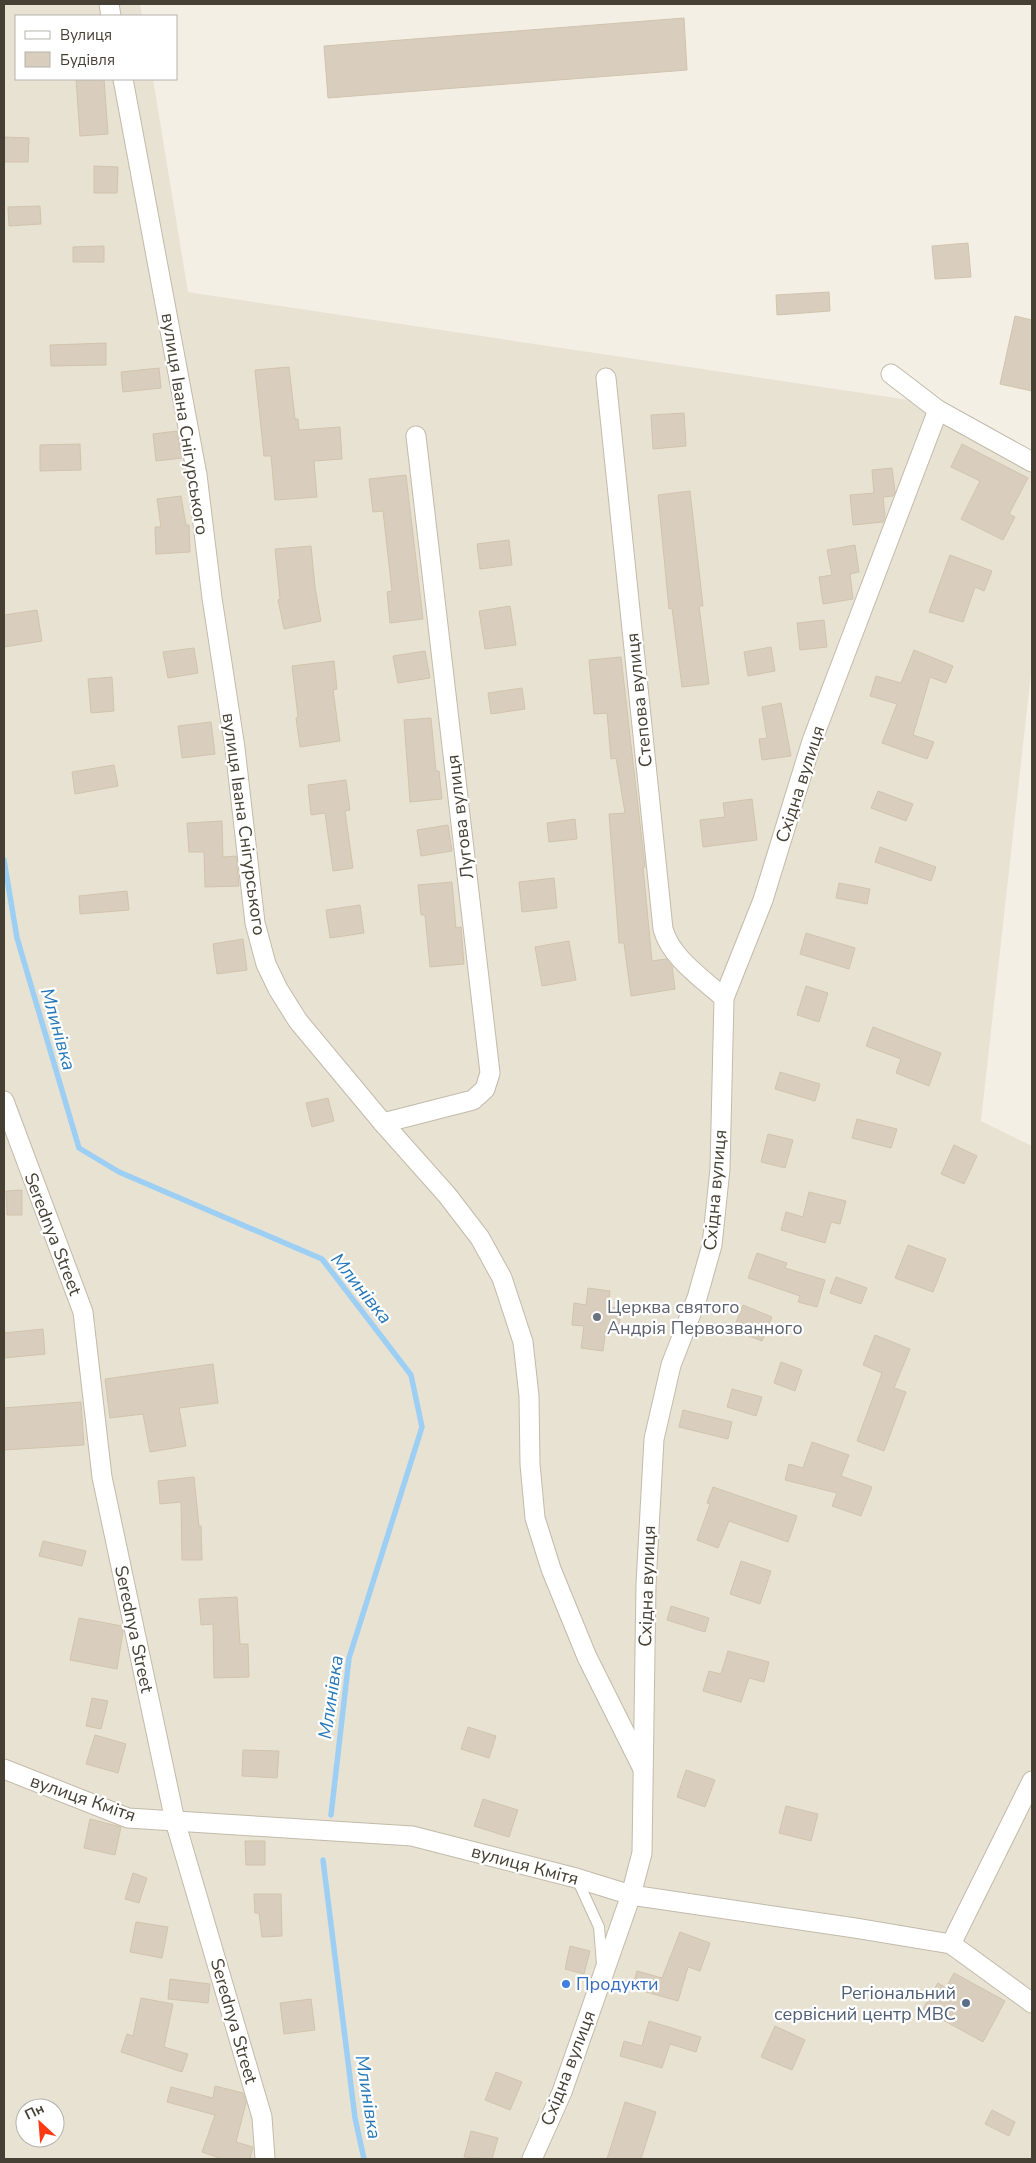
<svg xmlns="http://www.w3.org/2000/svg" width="1036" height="2163" viewBox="0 0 1036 2163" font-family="'Nunito Sans',sans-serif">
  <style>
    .residential { fill: #e8e2d3; fill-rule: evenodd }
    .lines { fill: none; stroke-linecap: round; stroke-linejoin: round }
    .stream { stroke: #9dcff4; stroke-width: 5.5 }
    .building { fill: #d9cebd; stroke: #d1c4ad }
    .lane-casing { stroke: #c3baaa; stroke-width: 12 }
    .street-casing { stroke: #c3baaa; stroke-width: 21 }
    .lane { stroke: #fff; stroke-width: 10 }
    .street { stroke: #fff; stroke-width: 19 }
    .worship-dot { fill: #6b7280; stroke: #fff; stroke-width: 2 }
    .shop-dot { fill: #3f7fe0; stroke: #fff; stroke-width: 2 }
    .service-dot { fill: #5c6f8a; stroke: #fff; stroke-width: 2 }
    .labels { text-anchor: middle; stroke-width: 4.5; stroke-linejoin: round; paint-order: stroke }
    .street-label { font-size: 18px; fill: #464034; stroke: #fff }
    .worship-label { font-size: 18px; fill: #5b616d; stroke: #fff; text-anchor: start }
    .shop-label { font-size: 18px; fill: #366cbe; stroke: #fff; text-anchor: start }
    .service-label { font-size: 18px; fill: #4e5e75; stroke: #fff; text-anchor: end }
    .water-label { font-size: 19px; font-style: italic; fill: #2778b8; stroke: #fff }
  </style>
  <rect width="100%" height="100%" fill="#f4efe5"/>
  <path class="residential" d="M4,4H140L142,16H16V79H153L188,292L909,400L1032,467V665L981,1121L1032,1146V2159H4ZM25,2108H55V2138H25Z"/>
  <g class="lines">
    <g class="stream">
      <path d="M4,860L17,938L79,1148L119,1172L322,1259L411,1375L422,1427L349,1658L331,1815"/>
      <path d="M323,1860L355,2118L364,2159"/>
    </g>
  </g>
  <g class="building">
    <path d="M684,18L687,70L328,98L324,46Z"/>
    <path d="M76,79H104L108,134L80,136Z"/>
    <path d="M4,137L29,138L28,162H4Z"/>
    <path d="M94,166L118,167L117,193H94Z"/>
    <path d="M40,206L41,224L9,226L8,207Z"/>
    <path d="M968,243L971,277L935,279L932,246Z"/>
    <path d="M104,246V262H73V247Z"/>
    <path d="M829,292L830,311L777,315L776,295Z"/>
    <path d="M1015,316L1032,320V391L1000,384Z"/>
    <path d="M106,343V365L51,366L50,345Z"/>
    <path d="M289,367L295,419H298L299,430L340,427L342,459L314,461L317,497L275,500L271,456H264L255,370Z"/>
    <path d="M159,368L161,388L123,392L121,372Z"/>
    <path d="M684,413L686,446L653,449L651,415Z"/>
    <path d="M177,431L182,458L156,461L153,434Z"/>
    <path d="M80,444L81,470L40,471V445Z"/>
    <path d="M962,444L1028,478L1009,514L1015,517L1003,540L961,519L980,481L951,467Z"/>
    <path d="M892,468L895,492L893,496L883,497L885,517L883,522L853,525L850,495L874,493L872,470Z"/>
    <path d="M406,475L423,619L390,623L387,592L392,591L383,511L373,512L369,479Z"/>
    <path d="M690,491L703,606H699L709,684L682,687L672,608L669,609L658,495Z"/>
    <path d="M181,496L186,525H189L190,552L156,554L155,527H161L157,499Z"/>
    <path d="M509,540L512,565L480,569L477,544Z"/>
    <path d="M855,545L859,572L850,574L853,599L823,604L819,577L832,575L827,550Z"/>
    <path d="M311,546L315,587L321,621L284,629L278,600L280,599L275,549Z"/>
    <path d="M950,555L992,571L984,591L975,587L963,622L929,612Z"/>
    <path d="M510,606L516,645L485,649L479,611Z"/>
    <path d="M37,610L42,641L4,647V615Z"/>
    <path d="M824,620L827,647L800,650L797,623Z"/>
    <path d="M771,647L775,671L748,676L744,652Z"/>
    <path d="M194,648L198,673L168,678L163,652Z"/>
    <path d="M914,650L953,666L946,683L930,677L913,735L934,742L927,759L882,743L897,704L870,696L876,676L901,683Z"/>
    <path d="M425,651L430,678L398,683L393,656Z"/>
    <path d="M621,657L645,867H643L652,961L666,959L672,966L675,989L631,996L624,943H619L609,814L625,813L616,758L611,759L607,713L594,714L589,660Z"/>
    <path d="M334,661L337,689L333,690L340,741L300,747L296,718L298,717L292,666Z"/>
    <path d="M112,677L114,711L91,713L88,679Z"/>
    <path d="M522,688L525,709L491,714L488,693Z"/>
    <path d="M781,703L791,756L762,760L759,739L767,738L762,707Z"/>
    <path d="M431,718L436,771H439L442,799L410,802L404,720Z"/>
    <path d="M211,722L215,754L182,758L178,726Z"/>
    <path d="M114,765L118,786L75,794L72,772Z"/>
    <path d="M346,780L350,810L345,811L353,868L333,871L325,813L311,815L308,785Z"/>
    <path d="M878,791L913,804L906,821L871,808Z"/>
    <path d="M752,799L757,840L703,847L700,820L725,817L723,803Z"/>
    <path d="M575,819L577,839L549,842L547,823Z"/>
    <path d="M222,821L223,857L236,856L239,886L205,887L204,852H189L187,823Z"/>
    <path d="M448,825L452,851L421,856L417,830Z"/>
    <path d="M880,847L936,867L931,881L875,862Z"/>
    <path d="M554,878L557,908L522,912L519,882Z"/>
    <path d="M452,882L456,928L461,927L464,964L430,967L425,915H421L418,885Z"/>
    <path d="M839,883L870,889L867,904L836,898Z"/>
    <path d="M127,891L129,910L80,914L79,896Z"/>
    <path d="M360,905L364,933L330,938L326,910Z"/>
    <path d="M806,933L855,948L849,969L800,954Z"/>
    <path d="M243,939L247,970L217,974L213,944Z"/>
    <path d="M569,941L576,980L542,986L535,947Z"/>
    <path d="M806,986L828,993L819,1022L797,1015Z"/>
    <path d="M873,1027L941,1053L929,1086L896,1073L901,1059L866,1046Z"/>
    <path d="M780,1072L820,1084L815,1101L775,1089Z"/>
    <path d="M328,1098L334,1121L312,1127L306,1103Z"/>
    <path d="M857,1119L897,1129L891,1148L852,1138Z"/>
    <path d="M768,1134L793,1140L785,1168L761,1162Z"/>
    <path d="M954,1145L977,1156L964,1184L941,1174Z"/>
    <path d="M22,1190V1215H7L6,1191Z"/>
    <path d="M809,1192L846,1201L840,1224L831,1222L825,1243L781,1230L786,1212L803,1217Z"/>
    <path d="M908,1245L946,1259L933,1292L895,1278Z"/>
    <path d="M757,1253L787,1263L785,1268L825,1280L817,1307L798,1302L800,1296L748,1278Z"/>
    <path d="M836,1277L867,1288L861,1304L830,1293Z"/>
    <path d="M588,1288L610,1291L608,1307L621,1308L619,1330L606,1328L603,1351L581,1348L584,1326L572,1325L574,1303L586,1305Z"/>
    <path d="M743,1305L772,1317L762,1341L733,1330Z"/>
    <path d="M43,1329L45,1354L4,1358V1333Z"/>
    <path d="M875,1335L910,1349L894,1388L906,1392L884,1451L857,1441L882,1373L863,1365Z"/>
    <path d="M781,1362L802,1370L795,1391L774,1383Z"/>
    <path d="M213,1364L218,1403L179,1408L186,1446L150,1452L143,1414L110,1418L105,1379Z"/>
    <path d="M732,1389L762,1397L756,1416L727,1407Z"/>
    <path d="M81,1402L84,1445L4,1450V1408Z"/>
    <path d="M683,1410L732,1422L728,1439L679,1427Z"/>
    <path d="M812,1442L849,1455L841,1476L872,1487L861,1516L832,1506L837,1493L785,1480L789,1464L803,1468Z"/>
    <path d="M194,1477L199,1526H201L202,1560H182L181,1502L160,1504L158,1481Z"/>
    <path d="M713,1487L797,1516L788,1542L729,1521L718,1548L697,1540L710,1504L707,1503Z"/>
    <path d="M43,1541L86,1551L82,1566L39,1556Z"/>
    <path d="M741,1561L771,1571L760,1604L730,1594Z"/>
    <path d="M237,1597L240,1644H248L249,1677L214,1678L213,1624L201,1625L199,1599Z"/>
    <path d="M671,1606L709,1618L705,1632L667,1620Z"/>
    <path d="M79,1618L122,1626L123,1632L117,1669L70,1660Z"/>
    <path d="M728,1651L769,1662L764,1682L749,1678L741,1702L703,1691L709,1671L721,1674Z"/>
    <path d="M92,1698L108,1701L101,1729L86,1726Z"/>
    <path d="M468,1727L496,1736L489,1758L461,1749Z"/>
    <path d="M95,1735L126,1744L118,1773L86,1764Z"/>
    <path d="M243,1750L279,1751L277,1778L242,1776Z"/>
    <path d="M686,1770L715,1780L705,1807L677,1797Z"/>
    <path d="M483,1799L518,1810L509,1837L474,1826Z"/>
    <path d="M786,1806L818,1814L811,1841L779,1833Z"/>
    <path d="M90,1819L121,1827L115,1855L84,1848Z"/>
    <path d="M245,1841H265V1865H246Z"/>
    <path d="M133,1873L147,1878L139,1903L125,1899Z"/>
    <path d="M254,1894H281L282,1936L262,1937L259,1913H255Z"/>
    <path d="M136,1922L168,1927L162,1958L130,1952Z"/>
    <path d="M680,1932L710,1943L700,1971L688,1967L678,2001L632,1988L637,1971L662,1978Z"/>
    <path d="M570,1946L590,1951L584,1974L565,1969Z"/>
    <path d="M954,1973L1005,2001L983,2042L923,2009L938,1983L946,1988Z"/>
    <path d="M170,1979L210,1984L208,2003L168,1999Z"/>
    <path d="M141,1998L173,2004L164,2047L188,2054L182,2072L121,2052L127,2034L133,2036Z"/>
    <path d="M311,1999L315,2030L284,2034L280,2003Z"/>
    <path d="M649,2021L701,2037L696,2052L670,2044L662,2068L620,2056L624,2041L642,2046Z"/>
    <path d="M775,2026L805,2040L792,2070L761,2057Z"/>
    <path d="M496,2072L522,2082L510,2110L485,2100Z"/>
    <path d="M215,2086L243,2093L246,2103L236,2142L253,2147L250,2159H222L202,2152L215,2115L167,2102L171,2087L213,2098Z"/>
    <path d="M625,2102L656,2112L641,2159H607Z"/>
    <path d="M992,2110L1015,2122L1009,2136L985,2124Z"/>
    <path d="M471,2131L498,2138L492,2159L464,2157Z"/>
  </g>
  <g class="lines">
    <g class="lane-casing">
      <path id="lane" d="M577,1879L599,1927L602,1964"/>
    </g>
    <g class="street-casing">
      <g id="street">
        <path d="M109,4L111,16"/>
        <path d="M123,79L197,475L212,598L235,748L255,923L266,964L278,989L298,1021L383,1123L447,1195L480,1238L502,1278L523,1342L529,1396L530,1464L535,1518L551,1569L587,1657L642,1767"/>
        <path d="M891,374L938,410L1032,462"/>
        <path d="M606,378L663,929C671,958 702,978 724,998"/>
        <path d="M4,1101L83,1312L102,1477L175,1821L262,2117L265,2159"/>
        <path d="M383,1123L473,1100L485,1089L490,1073L416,436"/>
        <path d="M4,1769L128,1818L412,1836L576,1878L631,1895L855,1928L951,1944L1032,2003"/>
        <path d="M951,1944L1032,1781"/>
        <path d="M532,2159L562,2092L631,1895L642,1853L646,1584L654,1439L671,1365L697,1298L712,1245L720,1169L724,998L763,900L812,741L938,410"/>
      </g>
    </g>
    <use href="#lane" class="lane"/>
    <use href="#street" class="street"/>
  </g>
  <circle class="worship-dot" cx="597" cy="1317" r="5"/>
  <circle class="shop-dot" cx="566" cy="1984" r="5"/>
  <circle class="service-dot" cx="966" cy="2003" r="5"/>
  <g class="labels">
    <g class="street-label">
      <text transform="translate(185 424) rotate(81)" y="6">вулиця Івана Снігурського</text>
      <text transform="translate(639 700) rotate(-96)" y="6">Степова вулиця</text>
      <text transform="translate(800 784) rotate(-72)" y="6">Східна вулиця</text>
      <text transform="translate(460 817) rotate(-97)" y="6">Лугова вулиця</text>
      <text transform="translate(244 824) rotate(82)" y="6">вулиця Івана Снігурського</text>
      <text transform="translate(715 1190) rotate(-85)" y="6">Східна вулиця</text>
      <text transform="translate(53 1234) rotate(69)" y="6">Serednya Street</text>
      <text transform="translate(647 1586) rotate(-88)" y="6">Східна вулиця</text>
      <text transform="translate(134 1629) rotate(78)" y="6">Serednya Street</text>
      <text transform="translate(83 1798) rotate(19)" y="6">вулиця Кмітя</text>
      <text transform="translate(525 1865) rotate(15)" y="6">вулиця Кмітя</text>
      <text transform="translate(234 2021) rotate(74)" y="6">Serednya Street</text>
      <text transform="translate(568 2068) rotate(-69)" y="6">Східна вулиця</text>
    </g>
    <g class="worship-label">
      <text x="607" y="1313">Церква святого<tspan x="607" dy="21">Андрія Первозванного</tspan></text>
    </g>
    <g class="shop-label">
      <text x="576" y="1990">Продукти</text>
    </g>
    <g class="service-label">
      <text x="956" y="1999">Регіональний<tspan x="956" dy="21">сервісний центр МВС</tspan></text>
    </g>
    <g class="water-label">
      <text transform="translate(59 1029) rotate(74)" y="7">Млинівка</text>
      <text transform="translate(362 1288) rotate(51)" y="7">Млинівка</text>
      <text transform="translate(330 1697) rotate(-82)" y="7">Млинівка</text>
      <text transform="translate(369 2097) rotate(81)" y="7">Млинівка</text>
    </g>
  </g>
  <rect width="1036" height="2163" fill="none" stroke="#464034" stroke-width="10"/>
  <rect x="15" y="15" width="162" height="65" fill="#ffffff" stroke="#b5b3ae"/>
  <rect x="25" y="31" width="25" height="8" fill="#ffffff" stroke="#b5b3ae"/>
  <text x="60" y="40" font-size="15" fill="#464034">Вулиця</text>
  <rect x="25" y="52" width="25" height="15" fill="#d9cebd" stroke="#b5b3ae"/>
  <text x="60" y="65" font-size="15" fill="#464034">Будівля</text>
  <g transform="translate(40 2123) rotate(334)"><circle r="24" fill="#ffffff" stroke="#b5b3ae"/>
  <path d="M0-4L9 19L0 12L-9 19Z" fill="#ff3911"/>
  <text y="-8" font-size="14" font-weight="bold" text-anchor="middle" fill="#464034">Пн</text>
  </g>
</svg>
